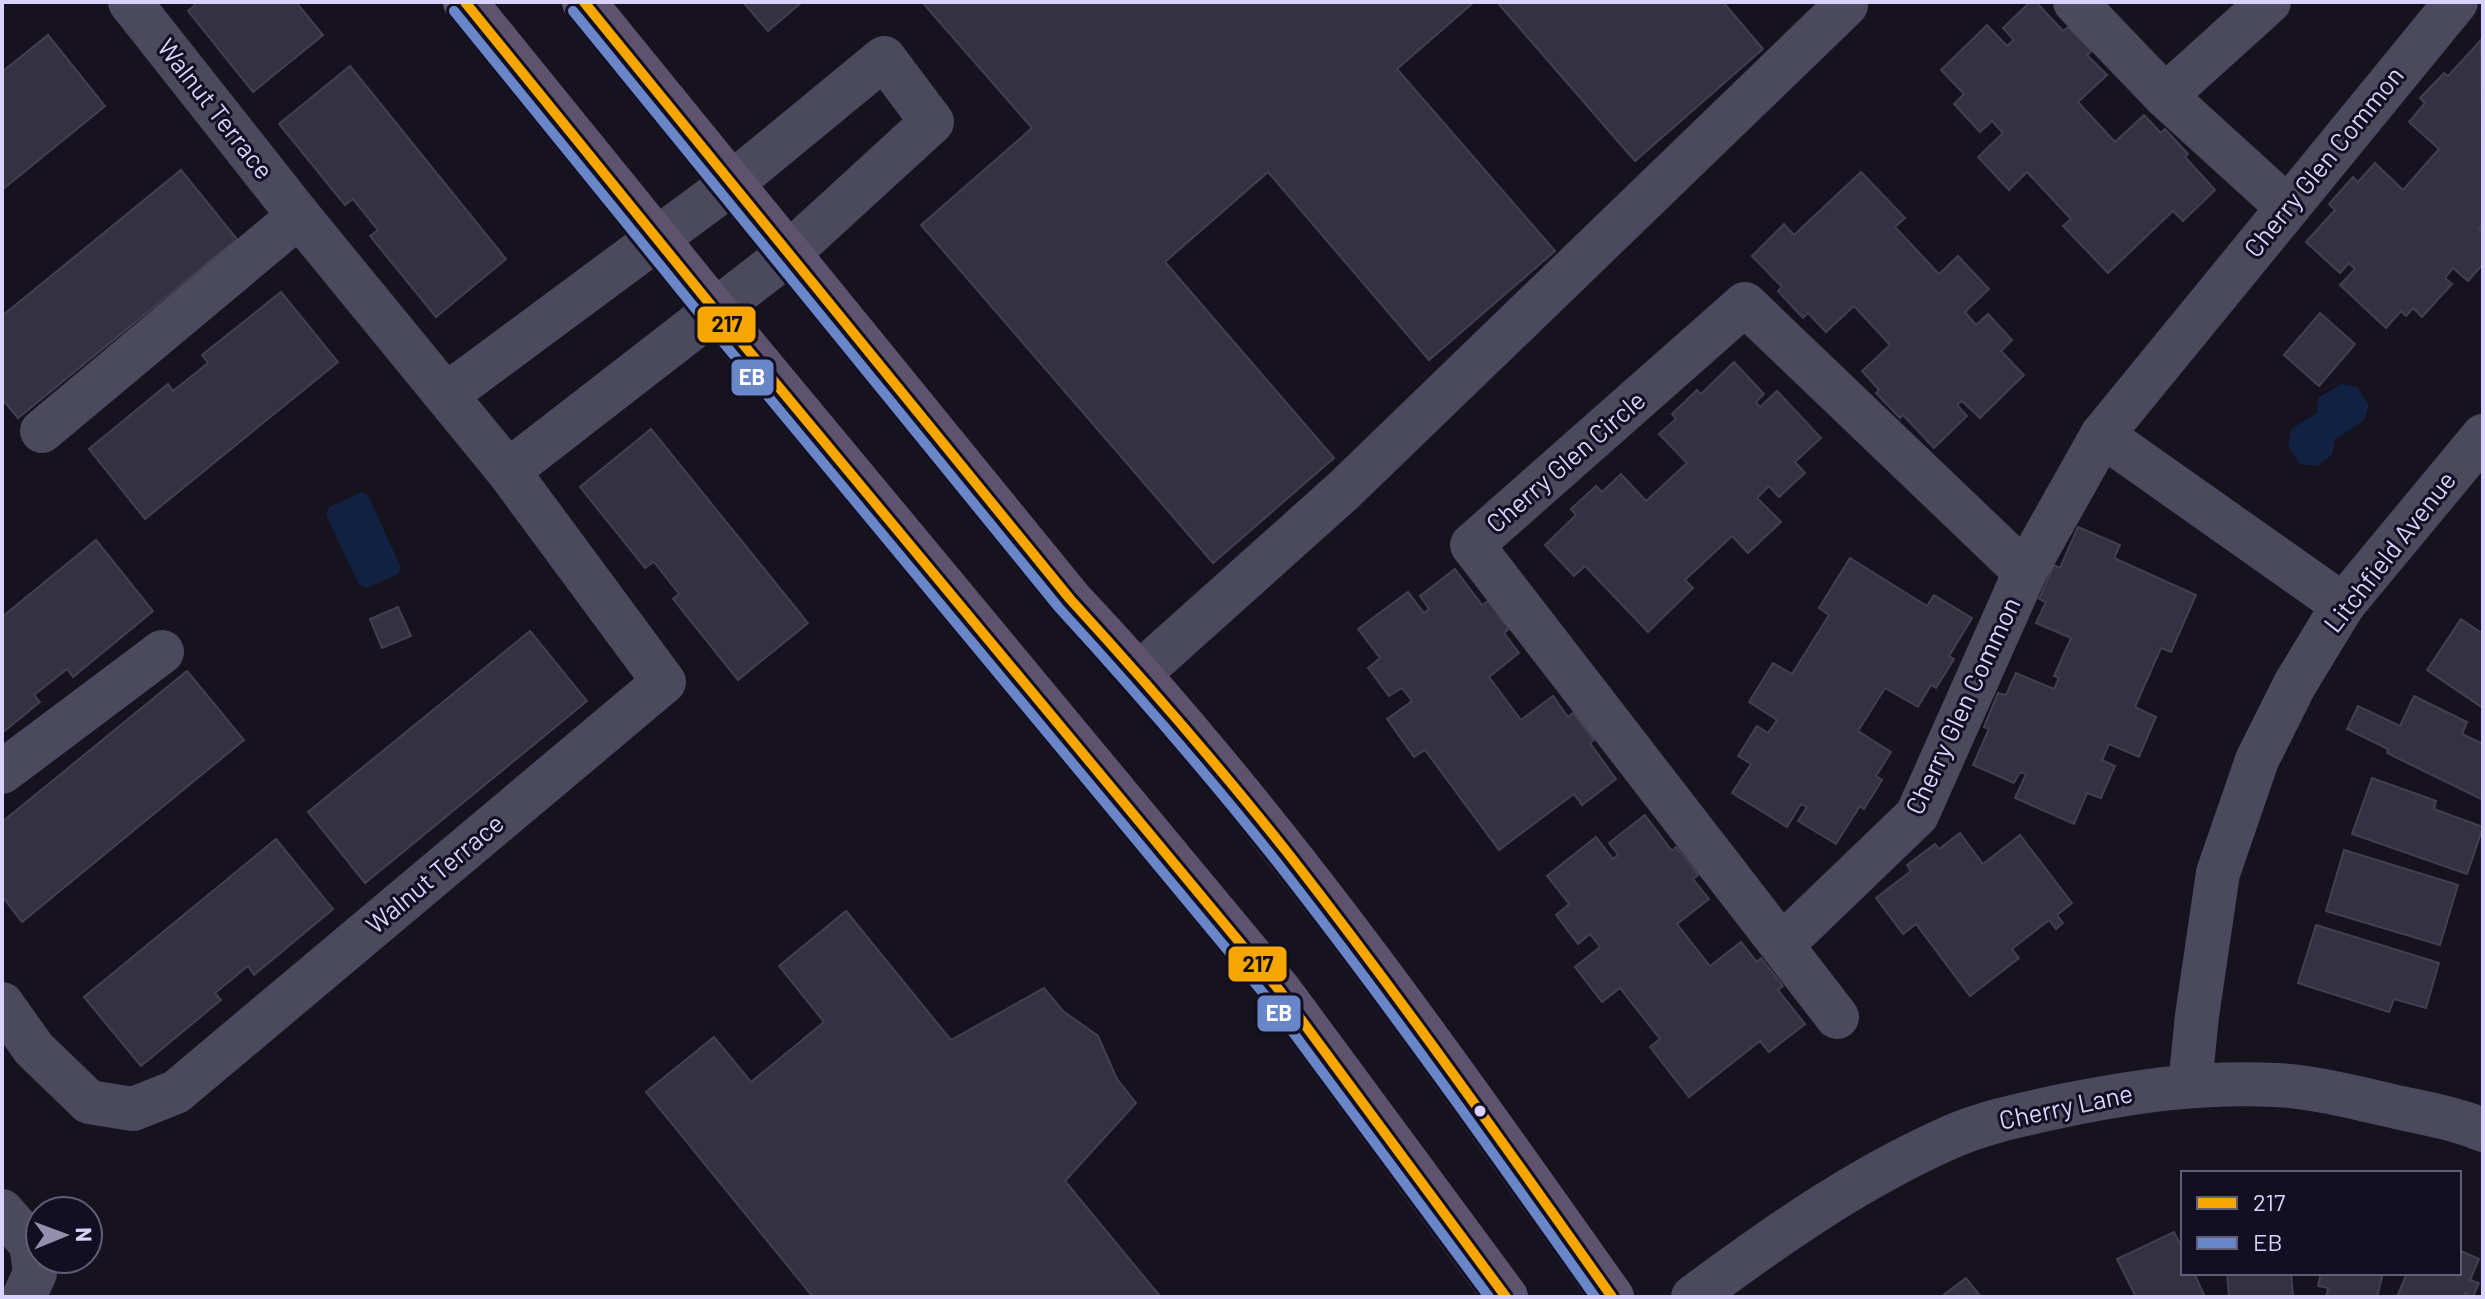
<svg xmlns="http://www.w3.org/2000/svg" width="2485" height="1299" viewBox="0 0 2485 1299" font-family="Barlow,sans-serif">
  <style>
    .water { fill: #112141 }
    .building { fill: #343140; stroke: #433e51; stroke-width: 2 }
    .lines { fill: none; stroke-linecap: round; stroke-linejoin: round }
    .minor { stroke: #4b495e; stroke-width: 44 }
    .major { stroke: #5e536f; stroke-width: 44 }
    .bus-1-casing { stroke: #130f22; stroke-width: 16 }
    .bus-2-casing { stroke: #130f22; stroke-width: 16 }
    .bus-1 { stroke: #f7a600; stroke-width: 10 }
    .bus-2 { stroke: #6986c8; stroke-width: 10 }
    .bus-dot { fill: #d9d2fc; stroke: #130f22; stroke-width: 3 }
    .labels { text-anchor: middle; stroke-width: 6; stroke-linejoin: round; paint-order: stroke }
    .street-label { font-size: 26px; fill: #d9d2fc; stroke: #130f22 }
    .line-badge { stroke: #130f22; stroke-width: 3 }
    .badge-label { font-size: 22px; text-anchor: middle; font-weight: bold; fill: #fff }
    .pale-badge-label { font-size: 22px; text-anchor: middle; font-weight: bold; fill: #111 }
  </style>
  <rect width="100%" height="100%" fill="#16131e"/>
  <g class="water">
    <path d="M2341,384L2357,387L2369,405L2364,420L2335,440L2332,455L2317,466L2300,464L2288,446L2291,429L2317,413L2318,398Z"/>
    <path d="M362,492L368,495L401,568L398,574L367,588L359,585L326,515L329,507Z"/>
  </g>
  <g class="building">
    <path d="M193,2H296L323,35L253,92L188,11L195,5Z"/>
    <path d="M743,2H802L768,31Z"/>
    <path d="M922,2H1474L1397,69L1555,251L1429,360L1268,172L1165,262L1334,458L1213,563L921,225L1032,128Z"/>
    <path d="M1497,2H1723L1763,49L1635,161Z"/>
    <path d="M2030,2H2036L2063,31L2068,27L2092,51L2087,55L2107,75L2078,102L2115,142L2144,115L2161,133L2165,129L2188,154L2185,157L2215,190L2183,221L2173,211L2108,273L2063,226L2071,219L2027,172L2009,190L1978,157L2003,133L1992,121L1980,132L1954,104L1964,94L1941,70L1987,25L2007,46L2014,40L2003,28Z"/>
    <path d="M48,35L105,106L2,190V72Z"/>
    <path d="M2481,40L2483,225L2479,229L2483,233V264L2468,281L2453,268L2445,278L2452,284L2422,317L2413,308L2406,316L2401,311L2386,328L2340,285L2355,269L2349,263L2340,273L2306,242L2335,210L2329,204L2353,177L2358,182L2375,163L2403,190L2439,149L2409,122L2425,103L2420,98L2444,73L2448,76Z"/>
    <path d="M350,66L506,259L436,317L370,236L378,230L353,199L345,205L279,124Z"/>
    <path d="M181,170L237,239L18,418L2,399V316Z"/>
    <path d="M1861,172L1905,218L1895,227L1939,274L1958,256L1989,289L1965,312L1976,325L1988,314L2012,340L2001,351L2024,375L1980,418L1962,401L1957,405L1967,416L1934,448L1903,415L1900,418L1876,393L1879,390L1862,371L1890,345L1854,306L1826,332L1808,313L1803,318L1778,291L1782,287L1752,256L1784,224L1794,235Z"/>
    <path d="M281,292L338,362L145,519L89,449L168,384L173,391L208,363L202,355Z"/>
    <path d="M2320,313L2355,344L2319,386L2284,355Z"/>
    <path d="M1734,362L1764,394L1756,402L1760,407L1777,391L1821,438L1795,462L1805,473L1779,497L1769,486L1757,498L1781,522L1748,553L1732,536L1685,580L1693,588L1648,632L1585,566L1574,576L1545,545L1576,515L1571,509L1596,486L1602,492L1621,474L1646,501L1687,463L1659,434L1676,419L1672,414L1697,390L1701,394Z"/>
    <path d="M651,429L808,623L738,680L673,599L679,594L654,562L645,568L580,487Z"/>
    <path d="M2078,527L2120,545L2114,558L2196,595L2171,652L2161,648L2135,707L2156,717L2139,757L2109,744L2102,760L2115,766L2101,798L2087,793L2074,824L2015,798L2026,774L2020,772L2014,783L1973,765L1989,729L1984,727L1998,693L2006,695L2016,673L2054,689L2059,678L2054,676L2071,638L2036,623L2046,602L2039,599L2054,565L2060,568Z"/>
    <path d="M96,540L153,611L73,677L67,669L34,695L40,702L2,733V617Z"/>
    <path d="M1850,558L1927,606L1934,595L1972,618L1949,656L1954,659L1936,688L1931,685L1918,707L1885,688L1858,731L1891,752L1876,776L1882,780L1864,809L1860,806L1836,844L1798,821L1807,807L1801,804L1787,827L1732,793L1751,764L1738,756L1757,726L1768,733L1777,720L1749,702L1773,663L1792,674L1829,615L1819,608Z"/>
    <path d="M1455,569L1482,605L1488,601L1509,629L1504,633L1519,653L1489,677L1521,720L1553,696L1568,717L1573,713L1594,740L1590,743L1616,779L1582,805L1574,794L1499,850L1425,750L1414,757L1387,719L1412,701L1402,688L1389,696L1368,668L1380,658L1358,629L1408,592L1424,613L1429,609L1420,596Z"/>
    <path d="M398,607L411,636L382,648L370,619Z"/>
    <path d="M2461,619L2483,634V708L2427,670Z"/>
    <path d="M530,631L587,701L365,883L308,812Z"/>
    <path d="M187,671L244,740L22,922L2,896V822Z"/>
    <path d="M2414,696L2467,722L2462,734L2483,744V800L2387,753L2388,749L2347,729L2358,706L2400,726Z"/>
    <path d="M2372,778L2436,801L2434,809L2483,827L2467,874L2352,834Z"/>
    <path d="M1645,815L1672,851L1676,847L1698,875L1693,879L1709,899L1677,924L1710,966L1741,942L1757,962L1761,958L1783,986L1778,990L1805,1024L1769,1052L1760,1041L1689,1097L1650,1047L1660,1039L1620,988L1602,1002L1575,967L1600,947L1590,934L1578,944L1556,915L1569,904L1547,876L1596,837L1613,859L1618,855L1609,843Z"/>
    <path d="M1960,833L1983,864L2020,835L2072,903L2057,915L2063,923L2056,929L2049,920L2012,949L2019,958L1970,996L1916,924L1903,934L1876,898L1911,871L1907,865L1935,844L1939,849Z"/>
    <path d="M276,839L333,909L254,975L248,966L215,993L221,1000L141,1066L84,997Z"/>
    <path d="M2344,850L2458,885L2440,945L2326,911Z"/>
    <path d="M846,911L951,1040L1044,988L1063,1011L1098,1036L1117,1079L1136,1103L1065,1181L1159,1295L1157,1297H813L646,1092L714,1037L751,1082L824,1022L779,966Z"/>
    <path d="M2316,925L2439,963L2426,1008L2394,999L2389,1012L2298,983Z"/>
    <path d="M2174,1232L2183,1250V1273H2194L2205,1297H2136L2117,1259Z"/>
    <path d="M2459,1250L2479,1259L2470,1280L2479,1283L2473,1297L2465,1293L2463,1297H2397L2407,1273H2459Z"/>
    <path d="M2227,1273H2291L2293,1297H2229Z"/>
    <path d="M2321,1273H2383L2377,1297H2326L2328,1288L2318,1286Z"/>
    <path d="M1966,1278L1981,1297H1941Z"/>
  </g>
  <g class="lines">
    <g class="minor">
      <path d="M2075,2L2165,96L2287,207"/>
      <path d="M2165,96L2269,2"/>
      <path d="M446,395L731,184L884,58L932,122L788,254L508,471"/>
      <path d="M42,431L299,216"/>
      <path d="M2102,435L2343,605"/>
      <path d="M1140,673L1343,491L1846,5L1843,2"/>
      <path d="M2,772L162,652"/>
      <path d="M1782,945L1917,815L2025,572L2102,435L2456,2"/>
      <path d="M2,1004L34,1049L89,1102L133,1109L176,1092L664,682L508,471L299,216L130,2"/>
      <path d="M1837,1017L1472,545L1745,304L2025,572"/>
      <path d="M2190,1085L2197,1016L2218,873L2257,760L2295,684L2343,605L2483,436"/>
      <path d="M2,1211L31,1244L35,1273L24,1297"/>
      <path d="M1693,1297C1773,1238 1853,1181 1944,1140C1982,1122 2025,1114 2066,1105C2136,1091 2204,1081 2276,1085C2317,1087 2361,1099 2401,1108C2429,1114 2457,1119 2483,1130"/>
    </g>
    <g class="major">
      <path d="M465,2L714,309L1280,991L1506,1297"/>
      <path d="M584,2L1070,599C1272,813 1442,1057 1612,1297"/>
    </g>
    <g class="bus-1-casing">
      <g id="bus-1">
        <path d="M465,2L714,309L1280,991L1506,1297"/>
        <path d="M584,2L1070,599C1145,681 1218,765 1287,852C1400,997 1506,1147 1612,1297"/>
      </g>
    </g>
    <g class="bus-2-casing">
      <g id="bus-2">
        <path d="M454,11L703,318L1269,1000L1489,1297"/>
        <path d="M573,11L1059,608C1134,690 1207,774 1276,861C1387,1003 1491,1150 1595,1297"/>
      </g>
    </g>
    <use href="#bus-1" class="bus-1"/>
    <use href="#bus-2" class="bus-2"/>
  </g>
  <circle class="bus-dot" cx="1480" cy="1111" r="7"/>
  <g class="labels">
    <g class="street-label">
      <text transform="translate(215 109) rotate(52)" y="9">Walnut Terrace</text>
      <text transform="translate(2324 162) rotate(-51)" y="9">Cherry Glen Common</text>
      <text transform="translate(1566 462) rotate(-41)" y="9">Cherry Glen Circle</text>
      <text transform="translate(2390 552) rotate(-52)" y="9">Litchfield Avenue</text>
      <text transform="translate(1963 706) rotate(-65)" y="9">Cherry Glen Common</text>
      <text transform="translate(435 874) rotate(-40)" y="9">Walnut Terrace</text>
      <text transform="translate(2066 1107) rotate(-12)" y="9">Cherry Lane</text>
    </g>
  </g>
  <g class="line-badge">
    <rect x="696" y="305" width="61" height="39" rx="8" fill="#f7a600"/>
    <rect x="730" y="358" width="45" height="39" rx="8" fill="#6986c8"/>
    <rect x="1227" y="945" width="61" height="38" rx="8" fill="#f7a600"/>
    <rect x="1256" y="994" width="46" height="39" rx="8" fill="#6986c8"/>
  </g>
  <g class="badge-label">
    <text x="752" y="385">EB</text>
    <text x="1279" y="1021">EB</text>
  </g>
  <g class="pale-badge-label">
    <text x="727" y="332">217</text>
    <text x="1258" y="972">217</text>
  </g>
  <rect width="2485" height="1299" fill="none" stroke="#d9d2fc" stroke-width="8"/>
  <rect x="2181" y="1171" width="280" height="104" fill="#130f22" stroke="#625d79" stroke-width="2"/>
  <rect x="2197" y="1197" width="40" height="12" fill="#f7a600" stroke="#625d79" stroke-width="2"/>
  <text x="2253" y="1211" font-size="24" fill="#d9d2fc">217</text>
  <rect x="2197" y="1237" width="40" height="12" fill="#6986c8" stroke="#625d79" stroke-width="2"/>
  <text x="2253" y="1251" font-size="24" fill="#d9d2fc">EB</text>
  <g transform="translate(64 1235) rotate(89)"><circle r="38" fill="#130f22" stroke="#625d79" stroke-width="2"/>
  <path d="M0-6L14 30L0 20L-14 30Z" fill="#958fae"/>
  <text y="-12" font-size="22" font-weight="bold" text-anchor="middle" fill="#d9d2fc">N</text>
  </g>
</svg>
